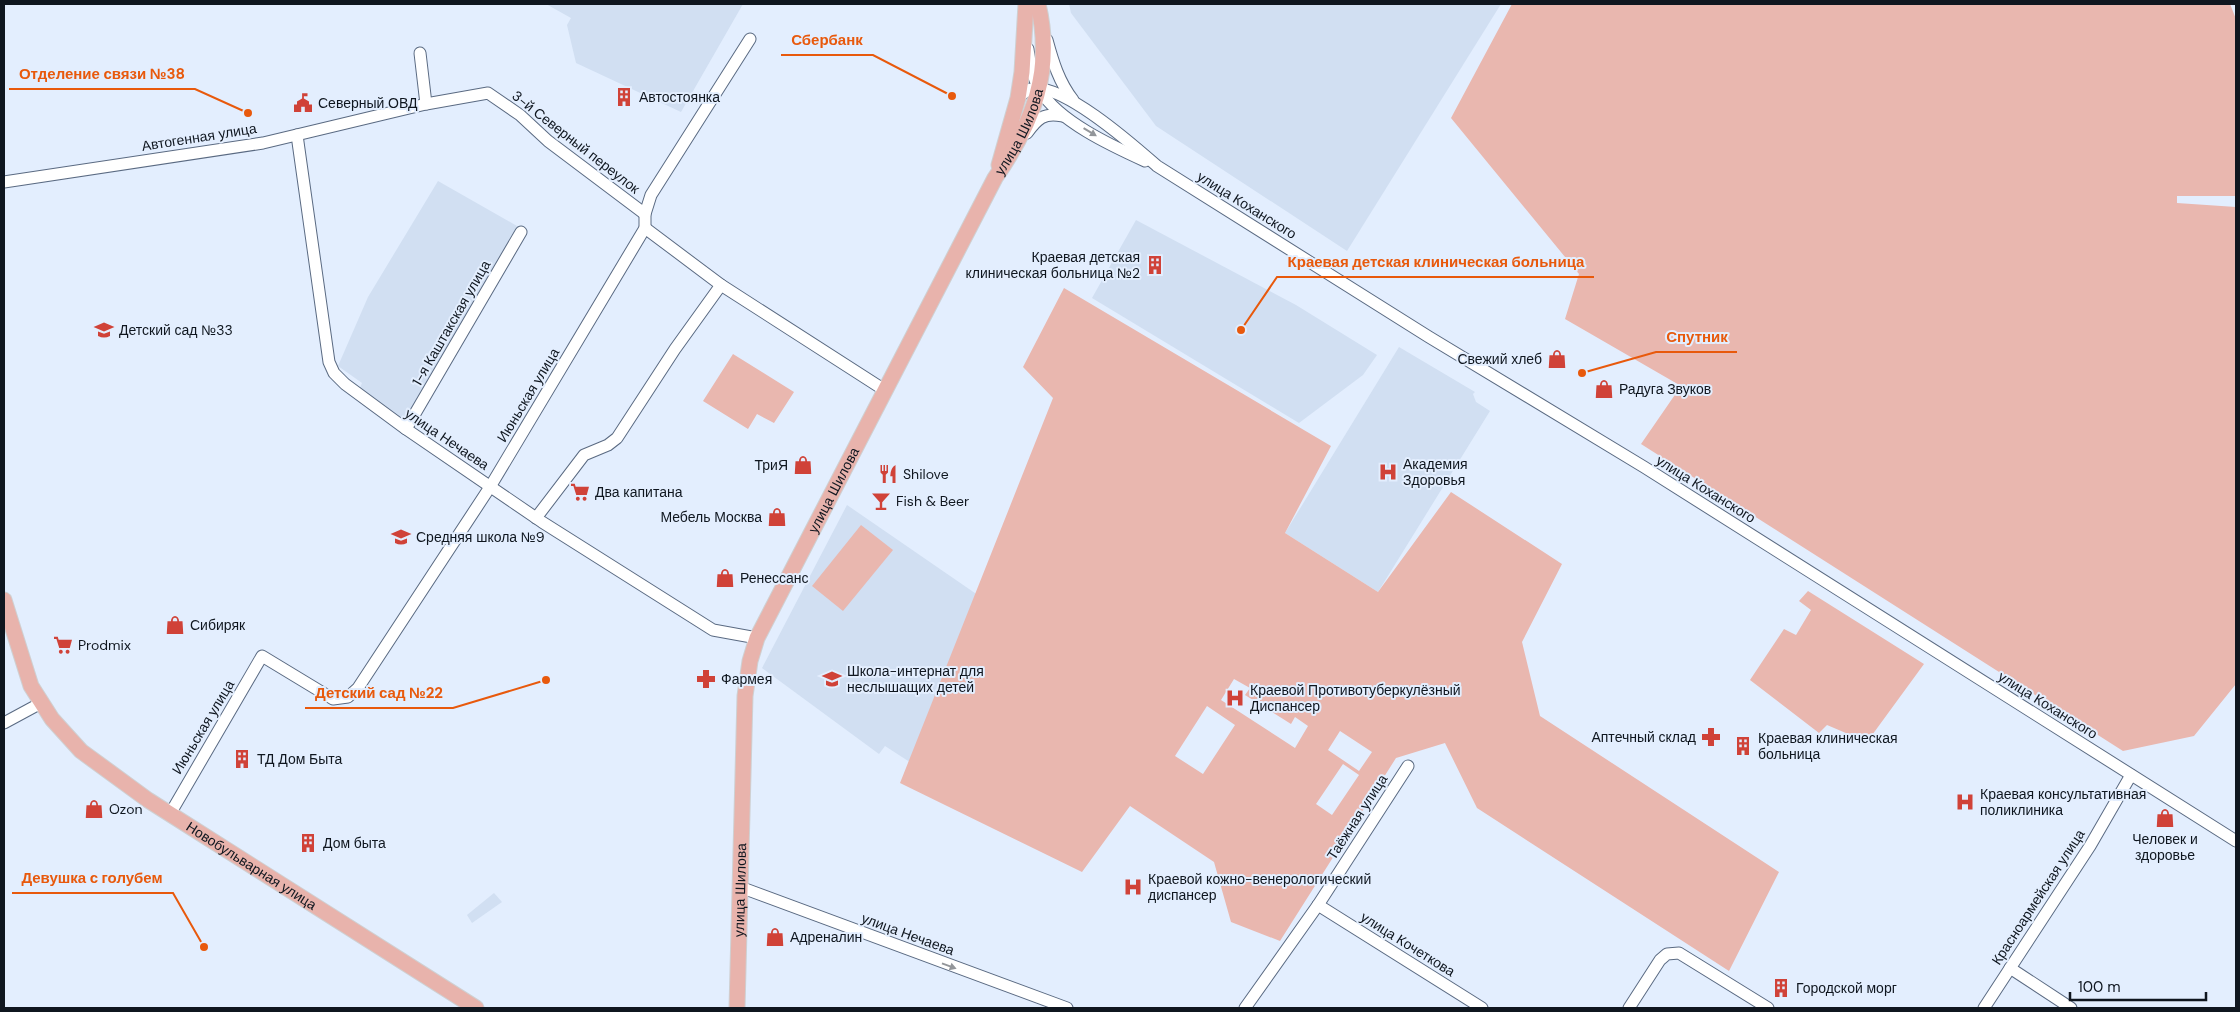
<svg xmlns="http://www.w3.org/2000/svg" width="2240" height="1012" viewBox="0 0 2240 1012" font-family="'DM Sans',sans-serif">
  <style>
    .built { fill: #d1dff2 }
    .green { fill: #e9b7af; fill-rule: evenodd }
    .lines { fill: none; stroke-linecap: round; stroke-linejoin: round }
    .minor-casing { stroke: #5a6a82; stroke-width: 13 }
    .major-casing { stroke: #cfd0d2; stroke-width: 17 }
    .minor { stroke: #fff; stroke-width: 11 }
    .major { stroke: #e8b3ac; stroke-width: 15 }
    .oneway { fill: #93969a }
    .labels { text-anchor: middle; stroke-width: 4; stroke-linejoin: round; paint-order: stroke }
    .poi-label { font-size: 14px; fill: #0f161f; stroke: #e3eefe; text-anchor: start }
    .street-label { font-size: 14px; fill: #0f161f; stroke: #e3eefe }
    .leader { fill: none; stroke: #e8590c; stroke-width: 2 }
    .callout-dot { fill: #e8590c; stroke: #e3eefe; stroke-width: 2 }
    .callout-label { font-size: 15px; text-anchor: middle; font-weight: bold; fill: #e8590c; stroke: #e3eefe; stroke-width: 4; stroke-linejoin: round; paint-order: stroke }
  </style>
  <rect width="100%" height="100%" fill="#e3eefe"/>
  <g class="built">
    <path d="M546,4H743L681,112L576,63L567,25L571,18Z"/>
    <path d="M1069,4H1501L1347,251L1156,126L1071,13Z"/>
    <path d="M438,181L517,226L465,320L404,420L359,390L362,383L338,366L368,297Z"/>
    <path d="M1136,220L1296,305L1377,355L1363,375L1299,423L1092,298Z"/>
    <path d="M1399,347L1475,392L1473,394L1476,402L1490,411L1378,592L1285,533Z"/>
    <path d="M847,505L985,600L919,768L885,746L879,754L762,668Z"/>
    <path d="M494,893L502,902L472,923L467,915Z"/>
  </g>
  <g class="green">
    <path d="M1512,4H2230L2236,19V196H2177V203L2236,207V684L2194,736L2123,751L1641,444L1681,386L1565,319L1579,274L1451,118Z"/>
    <path d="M1064,288L1331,446L1285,533L1378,592L1451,492L1562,564L1522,642L1540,716L1779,872L1729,971L1477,808L1445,743L1396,758L1280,941L1231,922L1214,862L1130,806L1082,872L900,783L1053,398L1023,367ZM1234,679L1250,688L1245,695L1291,724L1295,717L1308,726L1295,748L1221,700ZM1207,706L1235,725L1203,774L1175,756ZM1340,731L1372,752L1359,771L1328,750ZM1343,764L1359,775L1332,815L1316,804Z"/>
    <path d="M733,354L794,392L774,423L757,414L748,429L703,401Z"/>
    <path d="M861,525L893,550L843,611L812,586Z"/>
    <path d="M1808,591L1924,664L1867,742L1827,725L1819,733L1750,680L1784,629L1796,635L1811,610L1799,601Z"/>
  </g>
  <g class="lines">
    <g class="minor-casing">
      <g id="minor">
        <path d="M1047,40C1053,62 1059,82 1073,100"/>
        <path d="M1028,49C1030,63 1032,77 1040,90C1058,121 1112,146 1145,161"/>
        <path d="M420,53L426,104"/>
        <path d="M1018,98C1022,94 1025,91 1031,89C1062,82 1133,145 1157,166L1429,337L1644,467L2236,841"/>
        <path d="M1027,133C1037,119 1044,112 1062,116"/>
        <path d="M297,135L329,362L334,373L345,384L406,429L542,522L713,630L757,638"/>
        <path d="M4,182L263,143L426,104L488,93L520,115L548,141L645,214"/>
        <path d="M645,228L721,285L886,391"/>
        <path d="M406,429L521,232"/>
        <path d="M536,518L584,455L608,445L617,438L675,349L721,285"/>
        <path d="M4,723L41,703"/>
        <path d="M170,814L262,656L333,699L348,697L358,688L490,487L645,228V214L651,195L750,39"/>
        <path d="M740,887L1067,1008"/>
        <path d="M1318,905L1482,1008"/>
        <path d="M2010,968L2071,1008"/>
        <path d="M1245,1008L1318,905L1408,766"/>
        <path d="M1629,1008L1660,960L1667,954L1679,953L1768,1008"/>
        <path d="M1984,1008L2090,846L2131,775"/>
      </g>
    </g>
    <g class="major-casing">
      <g id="major">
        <path d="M999,165L1018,98L1022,72L1026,4"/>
        <path id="s1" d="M4,600L31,686L52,719L81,751L148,800L476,1008"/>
        <path id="s2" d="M737,1008L745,696L750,661L757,638L995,178C1033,123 1054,71 1038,4"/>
      </g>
    </g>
    <use href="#minor" class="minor"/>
    <use href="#major" class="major"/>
  </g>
  <defs><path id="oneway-solid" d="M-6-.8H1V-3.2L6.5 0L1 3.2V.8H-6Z" transform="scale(1.25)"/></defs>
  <g class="oneway">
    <use href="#oneway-solid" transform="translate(1090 132) rotate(31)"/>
    <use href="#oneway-solid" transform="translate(949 966) rotate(20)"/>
  </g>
  <defs>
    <g id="building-bare" transform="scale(1.5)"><path d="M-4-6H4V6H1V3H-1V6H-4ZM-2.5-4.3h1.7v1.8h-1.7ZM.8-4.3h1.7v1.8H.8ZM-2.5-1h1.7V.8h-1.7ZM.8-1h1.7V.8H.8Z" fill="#d04238" stroke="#e3eefe" stroke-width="2.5" paint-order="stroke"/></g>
    <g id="civic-bare" transform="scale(1.5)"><path d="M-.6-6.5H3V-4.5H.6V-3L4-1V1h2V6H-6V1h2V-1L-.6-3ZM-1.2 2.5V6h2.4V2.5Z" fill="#d04238" stroke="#e3eefe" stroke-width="2.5" paint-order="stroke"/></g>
    <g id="school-bare" transform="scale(1.5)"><path d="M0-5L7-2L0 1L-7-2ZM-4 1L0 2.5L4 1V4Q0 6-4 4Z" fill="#d04238" stroke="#e3eefe" stroke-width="2.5" paint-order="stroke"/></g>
    <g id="shop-bare" transform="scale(1.5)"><path d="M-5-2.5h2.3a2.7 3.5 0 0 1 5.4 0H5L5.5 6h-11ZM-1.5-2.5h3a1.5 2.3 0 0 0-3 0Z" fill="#d04238" stroke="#e3eefe" stroke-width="2.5" paint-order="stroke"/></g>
    <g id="hospital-bare" transform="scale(1.5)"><path d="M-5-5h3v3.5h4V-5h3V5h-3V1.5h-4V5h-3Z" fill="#d04238" stroke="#e3eefe" stroke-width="2.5" paint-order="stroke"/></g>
    <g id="restaurant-bare" transform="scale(1.5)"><path d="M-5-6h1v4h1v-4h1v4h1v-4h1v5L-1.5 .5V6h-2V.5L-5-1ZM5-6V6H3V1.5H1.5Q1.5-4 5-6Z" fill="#d04238" stroke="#e3eefe" stroke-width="2.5" paint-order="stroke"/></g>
    <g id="supermarket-bare" transform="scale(1.5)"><path d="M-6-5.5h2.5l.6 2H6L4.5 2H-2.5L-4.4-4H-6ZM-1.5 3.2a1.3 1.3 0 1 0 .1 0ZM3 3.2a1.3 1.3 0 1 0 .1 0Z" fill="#d04238" stroke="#e3eefe" stroke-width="2.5" paint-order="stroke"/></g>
    <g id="bar-bare" transform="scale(1.5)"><path d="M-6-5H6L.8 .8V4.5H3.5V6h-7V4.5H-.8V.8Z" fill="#d04238" stroke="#e3eefe" stroke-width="2.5" paint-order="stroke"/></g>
    <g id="pharmacy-bare" transform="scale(1.5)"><path d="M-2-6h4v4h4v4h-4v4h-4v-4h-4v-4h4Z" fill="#d04238" stroke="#e3eefe" stroke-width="2.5" paint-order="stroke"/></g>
  </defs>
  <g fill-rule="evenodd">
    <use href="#building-bare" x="624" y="97"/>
    <use href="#civic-bare" x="303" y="103"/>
    <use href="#building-bare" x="1155" y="265"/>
    <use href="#school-bare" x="104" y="330"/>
    <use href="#shop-bare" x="1557" y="359"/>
    <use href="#shop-bare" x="1604" y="389"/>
    <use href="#shop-bare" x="803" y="465"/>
    <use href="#hospital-bare" x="1388" y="472"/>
    <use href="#restaurant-bare" x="888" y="474"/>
    <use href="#supermarket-bare" x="580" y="492"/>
    <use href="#bar-bare" x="881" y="501"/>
    <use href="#shop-bare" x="777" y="517"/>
    <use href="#school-bare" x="401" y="537"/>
    <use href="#shop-bare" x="725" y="578"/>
    <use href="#shop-bare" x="175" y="625"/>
    <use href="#supermarket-bare" x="63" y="645"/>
    <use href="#pharmacy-bare" x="706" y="679"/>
    <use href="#school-bare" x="832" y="679"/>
    <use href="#hospital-bare" x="1235" y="698"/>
    <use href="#pharmacy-bare" x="1711" y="737"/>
    <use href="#building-bare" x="1743" y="746"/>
    <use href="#building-bare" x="242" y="759"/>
    <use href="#hospital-bare" x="1965" y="802"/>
    <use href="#shop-bare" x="94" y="809"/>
    <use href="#shop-bare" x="2165" y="818"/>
    <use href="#building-bare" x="308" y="843"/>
    <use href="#hospital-bare" x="1133" y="887"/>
    <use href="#shop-bare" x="775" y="937"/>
    <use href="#building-bare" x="1781" y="988"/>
  </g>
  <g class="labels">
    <g class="poi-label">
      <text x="639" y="102">Автостоянка</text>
      <text x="318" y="108">Северный ОВД</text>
      <text x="1140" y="262" text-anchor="end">Краевая детская<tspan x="1140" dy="16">клиническая больница №2</tspan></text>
      <text x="119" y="335">Детский сад №33</text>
      <text x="1542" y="364" text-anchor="end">Свежий хлеб</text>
      <text x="1619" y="394">Радуга Звуков</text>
      <text x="1403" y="469">Академия<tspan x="1403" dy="16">Здоровья</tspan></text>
      <text x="788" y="470" text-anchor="end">ТриЯ</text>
      <text x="903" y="479">Shilove</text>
      <text x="595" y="497">Два капитана</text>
      <text x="896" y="506">Fish &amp; Beer</text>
      <text x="762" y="522" text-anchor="end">Мебель Москва</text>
      <text x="416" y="542">Средняя школа №9</text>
      <text x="740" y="583">Ренессанс</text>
      <text x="190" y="630">Сибиряк</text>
      <text x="78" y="650">Prodmix</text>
      <text x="847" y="676">Школа-интернат для<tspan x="847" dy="16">неслышащих детей</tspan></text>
      <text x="721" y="684">Фармея</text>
      <text x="1250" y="695">Краевой Противотуберкулёзный<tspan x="1250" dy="16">Диспансер</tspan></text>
      <text x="1696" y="742" text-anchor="end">Аптечный склад</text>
      <text x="1758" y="743">Краевая клиническая<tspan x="1758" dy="16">больница</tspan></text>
      <text x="257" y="764">ТД Дом Быта</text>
      <text x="1980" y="799">Краевая консультативная<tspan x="1980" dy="16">поликлиника</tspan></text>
      <text x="109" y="814">Ozon</text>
      <text x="2165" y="844" text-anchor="middle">Человек и<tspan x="2165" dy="16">здоровье</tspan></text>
      <text x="323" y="848">Дом быта</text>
      <text x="1148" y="884">Краевой кожно-венерологический<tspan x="1148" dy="16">диспансер</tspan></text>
      <text x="790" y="942">Адреналин</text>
      <text x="1796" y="993">Городской морг</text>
    </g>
    <g class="street-label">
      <text dy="5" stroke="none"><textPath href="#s2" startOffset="942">улица Шилова</textPath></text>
      <text transform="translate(199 137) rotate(-9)" y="5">Автогенная улица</text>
      <text transform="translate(576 142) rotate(38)" y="5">3-й Северный переулок</text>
      <text transform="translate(1247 205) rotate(32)" y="5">улица Коханского</text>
      <text transform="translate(451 323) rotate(-60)" y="5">1-я Каштакская улица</text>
      <text transform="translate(528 395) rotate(-59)" y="5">Июньская улица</text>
      <text transform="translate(447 439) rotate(34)" y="5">улица Нечаева</text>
      <text transform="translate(1706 489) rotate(32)" y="5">улица Коханского</text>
      <text dy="5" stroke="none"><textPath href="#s2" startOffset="538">улица Шилова</textPath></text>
      <text transform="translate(2048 705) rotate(32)" y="5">улица Коханского</text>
      <text transform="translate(203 727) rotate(-59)" y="5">Июньская улица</text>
      <text transform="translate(1357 817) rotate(-57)" y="5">Таёжная улица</text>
      <text dy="5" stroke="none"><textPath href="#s1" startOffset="378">Новобульварная улица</textPath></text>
      <text dy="5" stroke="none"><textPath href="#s2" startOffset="118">улица Шилова</textPath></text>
      <text transform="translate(2038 897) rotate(-57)" y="5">Красноармейская улица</text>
      <text transform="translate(908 934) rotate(20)" y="5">улица Нечаева</text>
      <text transform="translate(1408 944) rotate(32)" y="5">улица Кочеткова</text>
    </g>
  </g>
  <path class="leader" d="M952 96L873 55H781M248 113L195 89H9M1241 330L1277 277H1594M1582 373L1656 352H1737M546 680L453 708H305M204 947L173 893H12"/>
  <g class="callout-dot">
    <circle cx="952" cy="96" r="5"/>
    <circle cx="248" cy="113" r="5"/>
    <circle cx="1241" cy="330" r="5"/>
    <circle cx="1582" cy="373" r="5"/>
    <circle cx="546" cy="680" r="5"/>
    <circle cx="204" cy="947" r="5"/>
  </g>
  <g class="callout-label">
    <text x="827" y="45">Сбербанк</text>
    <text x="102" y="79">Отделение связи №38</text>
    <text x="1436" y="267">Краевая детская клиническая больница</text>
    <text x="1697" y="342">Спутник</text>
    <text x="379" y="698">Детский сад №22</text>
    <text x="92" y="883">Девушка с голубем</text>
  </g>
  <rect width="2240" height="1012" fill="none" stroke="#0f161f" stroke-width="10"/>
  <path d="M2070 992v8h136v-8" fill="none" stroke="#0f161f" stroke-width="2.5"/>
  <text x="2078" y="992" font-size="15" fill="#0f161f" stroke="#e3eefe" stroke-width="4" paint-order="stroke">100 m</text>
</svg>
